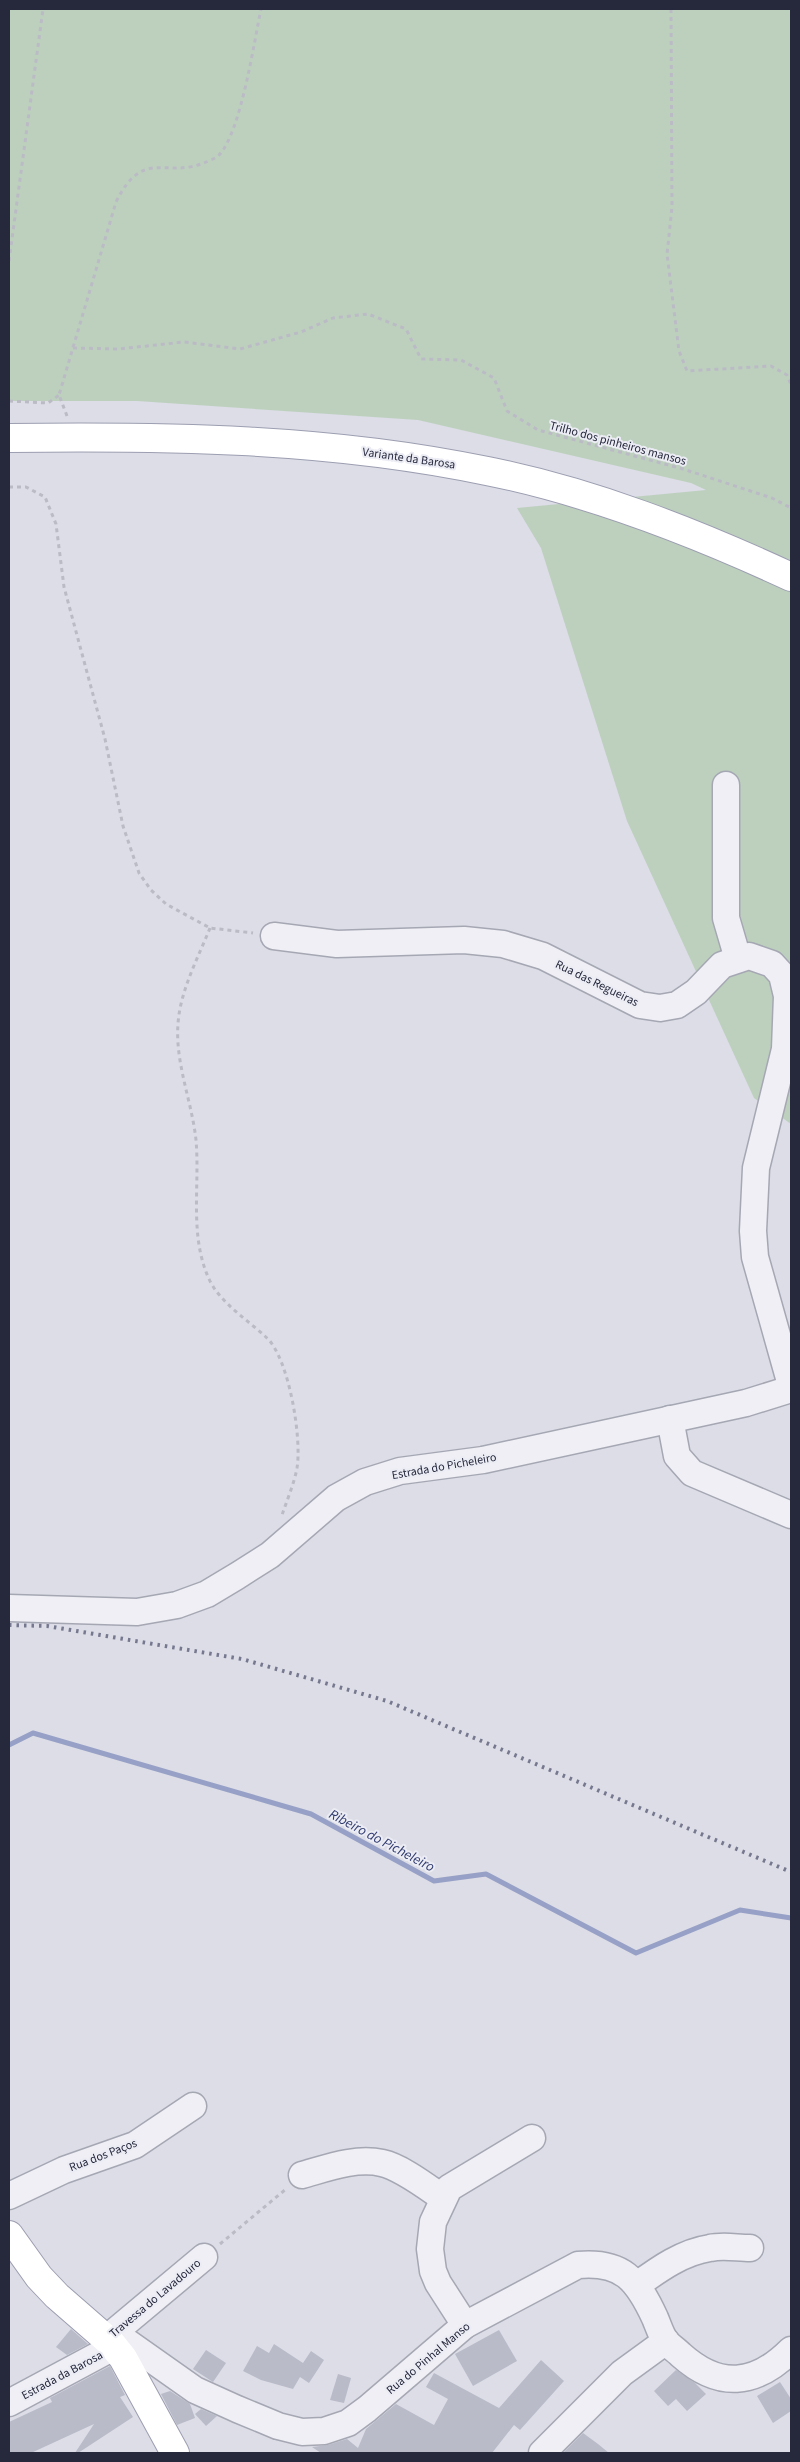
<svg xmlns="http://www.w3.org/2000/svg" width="800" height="2462" viewBox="0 0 800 2462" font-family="'Source Sans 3',sans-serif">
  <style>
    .green { fill: #bdd0be }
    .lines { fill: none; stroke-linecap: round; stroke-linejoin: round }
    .stream { stroke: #97a0c6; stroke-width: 5 }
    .building { fill: #b9bbc9 }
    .minor-casing { stroke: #a5a7b3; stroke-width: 29 }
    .major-casing { stroke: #9c9eb1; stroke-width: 30 }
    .path { stroke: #bbbbc5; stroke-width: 3; stroke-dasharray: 4 4; stroke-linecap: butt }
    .minor { stroke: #efeff5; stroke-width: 26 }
    .major { stroke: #fff; stroke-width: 28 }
    .rail { stroke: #76788f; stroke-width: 4; stroke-dasharray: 2.5 5; stroke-linecap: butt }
    .labels { text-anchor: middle; stroke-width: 4; stroke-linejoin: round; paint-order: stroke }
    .street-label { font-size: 12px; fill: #26283c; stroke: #ebecf4 }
    .water-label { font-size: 14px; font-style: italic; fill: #313b6f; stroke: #ebecf4 }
  </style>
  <rect width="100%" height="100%" fill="#dcdde6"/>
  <path class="green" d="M9,9H791V1124L754,1098L627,821L541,548L517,508L706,490L691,483L418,420L137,401H9Z"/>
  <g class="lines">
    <path class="stream" d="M9,1745L33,1733L311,1814L434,1881L486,1874L636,1953L740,1910L791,1918"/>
  </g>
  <g class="building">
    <path d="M71,2329L88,2344L67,2355L56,2347Z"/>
    <path d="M499,2330L517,2361L473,2386L455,2354Z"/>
    <path d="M274,2344L303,2363L311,2351L324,2360L309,2383L300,2377L293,2389L261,2380L243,2371L257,2346L269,2353Z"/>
    <path d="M206,2350L226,2363L213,2382L193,2369Z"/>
    <path d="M541,2360L564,2381L520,2430L514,2425L492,2453H321L312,2447L328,2445L347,2439L358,2448L366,2429L396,2404L434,2425L448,2399L426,2387L434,2373L499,2408Z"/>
    <path d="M110,2366L125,2395L120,2397L133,2417L78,2453H75L94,2424L31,2453H9V2422L52,2402L50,2398Z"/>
    <path d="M676,2370L695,2383L706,2394L687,2411L676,2399L668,2406L654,2391Z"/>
    <path d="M338,2374L351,2378L344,2403L330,2400Z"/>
    <path d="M780,2382L791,2399V2411L773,2423L757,2396Z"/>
    <path d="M170,2391L190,2404L195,2418L177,2425L161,2394Z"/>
    <path d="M201,2409L217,2416L206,2426L195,2414Z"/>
    <path d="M583,2433L598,2444L609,2453H563Z"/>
  </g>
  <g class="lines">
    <g class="minor-casing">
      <g id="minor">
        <path d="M726,785V918L738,959"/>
        <path d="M274,936L337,944L464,940L503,944L543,956L640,1005L660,1008L677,1005L696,992L722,965L749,956L772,964L782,975L787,996L785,1049L756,1168L753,1231L755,1257L791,1385"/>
        <path d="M670,1419L677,1456L692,1473L791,1515"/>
        <path d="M9,1608L137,1612L177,1605L207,1594L237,1576L270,1555L336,1498L365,1482L400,1471L483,1460L746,1403L791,1389"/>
        <path d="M302,2175C327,2168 356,2157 382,2163C401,2167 427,2187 443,2198"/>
        <path d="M9,2196L64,2170L135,2145L193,2106"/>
        <path d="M637,2285C659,2269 683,2252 710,2248C723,2245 737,2248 750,2248"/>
        <path d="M465,2325L438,2283L433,2271L430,2249L433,2222L449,2188L532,2138"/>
        <path d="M106,2339L204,2257"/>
        <path d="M9,2403L121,2343L127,2342L195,2390L237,2409L278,2426L302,2432L324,2431L348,2423L367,2409L465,2325L578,2265C622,2261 637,2279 655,2318C658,2325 661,2335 666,2342C670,2346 676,2350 681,2355C719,2389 755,2386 791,2350"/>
        <path d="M542,2453L622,2373L666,2341"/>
      </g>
    </g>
    <g class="major-casing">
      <g id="major">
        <path d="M9,438C169,436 329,438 487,471C592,492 694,532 791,577"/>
        <path d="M9,2235L39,2277L57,2296L111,2343L123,2358L175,2453"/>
      </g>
    </g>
    <g class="path">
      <path d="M671,9L672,207L667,254L679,351L687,371L771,366L787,375L791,385"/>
      <path d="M9,261L43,9"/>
      <path d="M73,348L118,349L184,342L240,349L301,332L333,318L368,314L406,329L421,359L461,360L494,378L507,411L538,430L683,469L772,498L791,508"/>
      <path d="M9,401L48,403L59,395"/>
      <path d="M67,416L59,395L116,202C144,146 165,180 206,162C210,160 217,158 219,155C241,132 254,42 261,9"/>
      <path d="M9,487H26L45,497L56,524L64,587L105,739L123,826L139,873L151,890L166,904L210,928L253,933"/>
      <path d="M210,928C198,958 180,991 178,1024C175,1063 192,1102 196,1140C200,1187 189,1235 209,1279C220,1303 248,1320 267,1338C289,1359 302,1438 297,1468C294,1484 287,1500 282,1515"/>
      <path d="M220,2244L286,2189"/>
    </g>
    <use href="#minor" class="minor"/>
    <use href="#major" class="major"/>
    <path class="rail" d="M9,1625L47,1626L242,1659L387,1701L791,1872"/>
  </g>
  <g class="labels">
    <g class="street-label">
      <text transform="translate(618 443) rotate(15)" y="4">Trilho dos pinheiros mansos</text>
      <text transform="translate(409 458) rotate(8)" y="4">Variante da Barosa</text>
      <text transform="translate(597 983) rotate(26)" y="4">Rua das Regueiras</text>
      <text transform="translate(444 1466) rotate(-10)" y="4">Estrada do Picheleiro</text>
      <text transform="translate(103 2155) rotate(-21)" y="4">Rua dos Paços</text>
      <text transform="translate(155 2298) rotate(-40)" y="4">Travessa do Lavadouro</text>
      <text transform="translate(428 2358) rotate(-40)" y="4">Rua do Pinhal Manso</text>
      <text transform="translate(62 2375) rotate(-28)" y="4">Estrada da Barosa</text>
    </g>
    <g class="water-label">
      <text transform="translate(382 1840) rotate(28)" y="5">Ribeiro do Picheleiro</text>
    </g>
  </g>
  <rect width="800" height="2462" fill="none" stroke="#26283c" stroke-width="20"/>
</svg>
